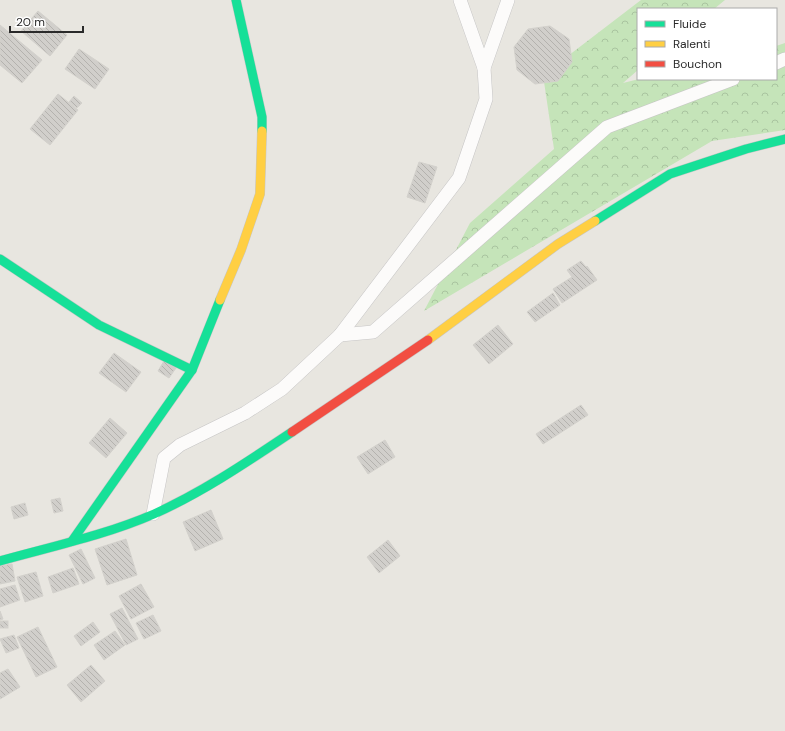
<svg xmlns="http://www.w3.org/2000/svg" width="785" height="731" viewBox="0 0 785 731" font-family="'DM Sans',sans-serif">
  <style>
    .forest { fill: url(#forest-crowns) }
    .building { fill: url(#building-back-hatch); stroke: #d3d1cc }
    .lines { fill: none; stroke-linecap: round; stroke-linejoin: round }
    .lane-casing { stroke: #c6c5c5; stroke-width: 14 }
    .fast-casing { stroke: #c6c5c5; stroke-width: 10 }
    .slow-casing { stroke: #c6c5c5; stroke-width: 10 }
    .jam-casing { stroke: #c6c5c5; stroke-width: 10 }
    .lane { stroke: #fcfbfa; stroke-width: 13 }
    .fast { stroke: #16e098; stroke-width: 9 }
    .slow { stroke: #ffcf43; stroke-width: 9 }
    .jam { stroke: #f24e42; stroke-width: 9 }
  </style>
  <defs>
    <pattern id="forest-crowns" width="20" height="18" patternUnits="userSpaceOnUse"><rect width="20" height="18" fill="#c5e4b9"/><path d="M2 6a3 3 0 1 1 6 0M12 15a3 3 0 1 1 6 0" fill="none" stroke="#a9c49f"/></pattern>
    <pattern id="building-back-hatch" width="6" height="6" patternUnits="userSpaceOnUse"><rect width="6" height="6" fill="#d1cfcb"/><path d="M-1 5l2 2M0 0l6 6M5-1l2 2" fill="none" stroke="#b4b2ae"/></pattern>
  </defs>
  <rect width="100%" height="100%" fill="#e8e6e0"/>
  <path class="forest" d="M641,0H725L714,9H638V70L623,83L639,79H776V46L785,43V130L712,141L424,311L470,223L554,149L543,75Z"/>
  <g class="building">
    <path d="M38,11L67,35L50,56L21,31Z"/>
    <path d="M0,25L42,60L22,83L0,65Z"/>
    <path d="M550,26L569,39L572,62L558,81L535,84L517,70L514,47L528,29Z"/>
    <path d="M79,49L109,69L95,89L65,69Z"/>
    <path d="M58,94L78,110L50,145L30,129Z"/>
    <path d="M74,96L82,103L77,108L69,102Z"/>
    <path d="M419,162L437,167L425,203L407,197Z"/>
    <path d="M581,261L586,267L587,266L597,280L562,303L553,289L572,277L567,270Z"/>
    <path d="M553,293L560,305L535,322L527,312Z"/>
    <path d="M498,325L513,344L489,364L473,345Z"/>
    <path d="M114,353L141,372L126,392L99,373Z"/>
    <path d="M164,361L176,368L169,378L158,371Z"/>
    <path d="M581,405L588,415L543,444L536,434Z"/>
    <path d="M110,418L127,433L106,458L89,443Z"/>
    <path d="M385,440L395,457L368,474L357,457Z"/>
    <path d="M60,498L63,511L54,513L51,500Z"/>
    <path d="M25,503L28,515L14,519L11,507Z"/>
    <path d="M211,510L223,539L195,551L183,522Z"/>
    <path d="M126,539L137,575L107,585L95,549Z"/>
    <path d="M388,540L400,556L379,573L367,557Z"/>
    <path d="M81,549L95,578L83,584L69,555Z"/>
    <path d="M12,564L15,581L0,584V566Z"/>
    <path d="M73,568L79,584L53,593L48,577Z"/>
    <path d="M36,572L43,596L25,602L17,577Z"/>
    <path d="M141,584L154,607L131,619L119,596Z"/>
    <path d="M15,585L20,600L0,607V589Z"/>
    <path d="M122,608L138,639L126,645L110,614Z"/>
    <path d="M0,611L3,619L0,620Z"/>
    <path d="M153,615L161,631L144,639L136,623Z"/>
    <rect x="0" y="621" width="8" height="7"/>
    <path d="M93,622L100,632L81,646L74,636Z"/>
    <path d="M38,627L57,667L36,677L17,637Z"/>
    <path d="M115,631L125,645L104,660L94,645Z"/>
    <path d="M14,635L19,648L6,653L0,639Z"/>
    <path d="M91,665L105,681L81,702L67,685Z"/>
    <path d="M8,669L20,687L0,699V673Z"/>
  </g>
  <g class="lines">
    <g class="lane-casing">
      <g id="lane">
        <path d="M776,63L785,59"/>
        <path d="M484,68L508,0"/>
        <path d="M340,335L373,332L607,127L733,79"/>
        <path d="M153,514L164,458L180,445L245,413L282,389L340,335L459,178L486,99L484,68L460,0"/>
      </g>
    </g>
    <g class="fast-casing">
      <g id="fast">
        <path d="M236,0L262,117V131"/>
        <path d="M595,221L670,174L746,149L785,139"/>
        <path d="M0,259L99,325L192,370"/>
        <path d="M72,541L192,370L220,300"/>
        <path d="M0,561C50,547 106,535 154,514C203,492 247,462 292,432"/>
      </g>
    </g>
    <g class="slow-casing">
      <g id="slow">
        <path d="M220,300L241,250L260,194L262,131"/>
        <path d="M428,340L558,244L595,221"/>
      </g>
    </g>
    <g class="jam-casing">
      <path id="jam" d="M292,432L428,340"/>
    </g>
    <use href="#lane" class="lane"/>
    <use href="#fast" class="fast"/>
    <use href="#slow" class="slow"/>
    <use href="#jam" class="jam"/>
  </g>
  <rect x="637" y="8" width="140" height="72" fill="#ffffff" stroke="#aaaaaa"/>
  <rect x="645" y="21" width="20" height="6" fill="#16e098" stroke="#aaaaaa"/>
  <text x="673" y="28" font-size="12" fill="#2a2a2a">Fluide</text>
  <rect x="645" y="41" width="20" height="6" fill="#ffcf43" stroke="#aaaaaa"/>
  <text x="673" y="48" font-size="12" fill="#2a2a2a">Ralenti</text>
  <rect x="645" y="61" width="20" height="6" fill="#f24e42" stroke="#aaaaaa"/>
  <text x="673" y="68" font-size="12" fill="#2a2a2a">Bouchon</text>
  <path d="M10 26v6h73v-6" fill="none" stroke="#2a2a2a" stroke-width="2"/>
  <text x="16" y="26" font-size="12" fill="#2a2a2a" stroke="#ffffff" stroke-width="3" paint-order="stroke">20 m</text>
</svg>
